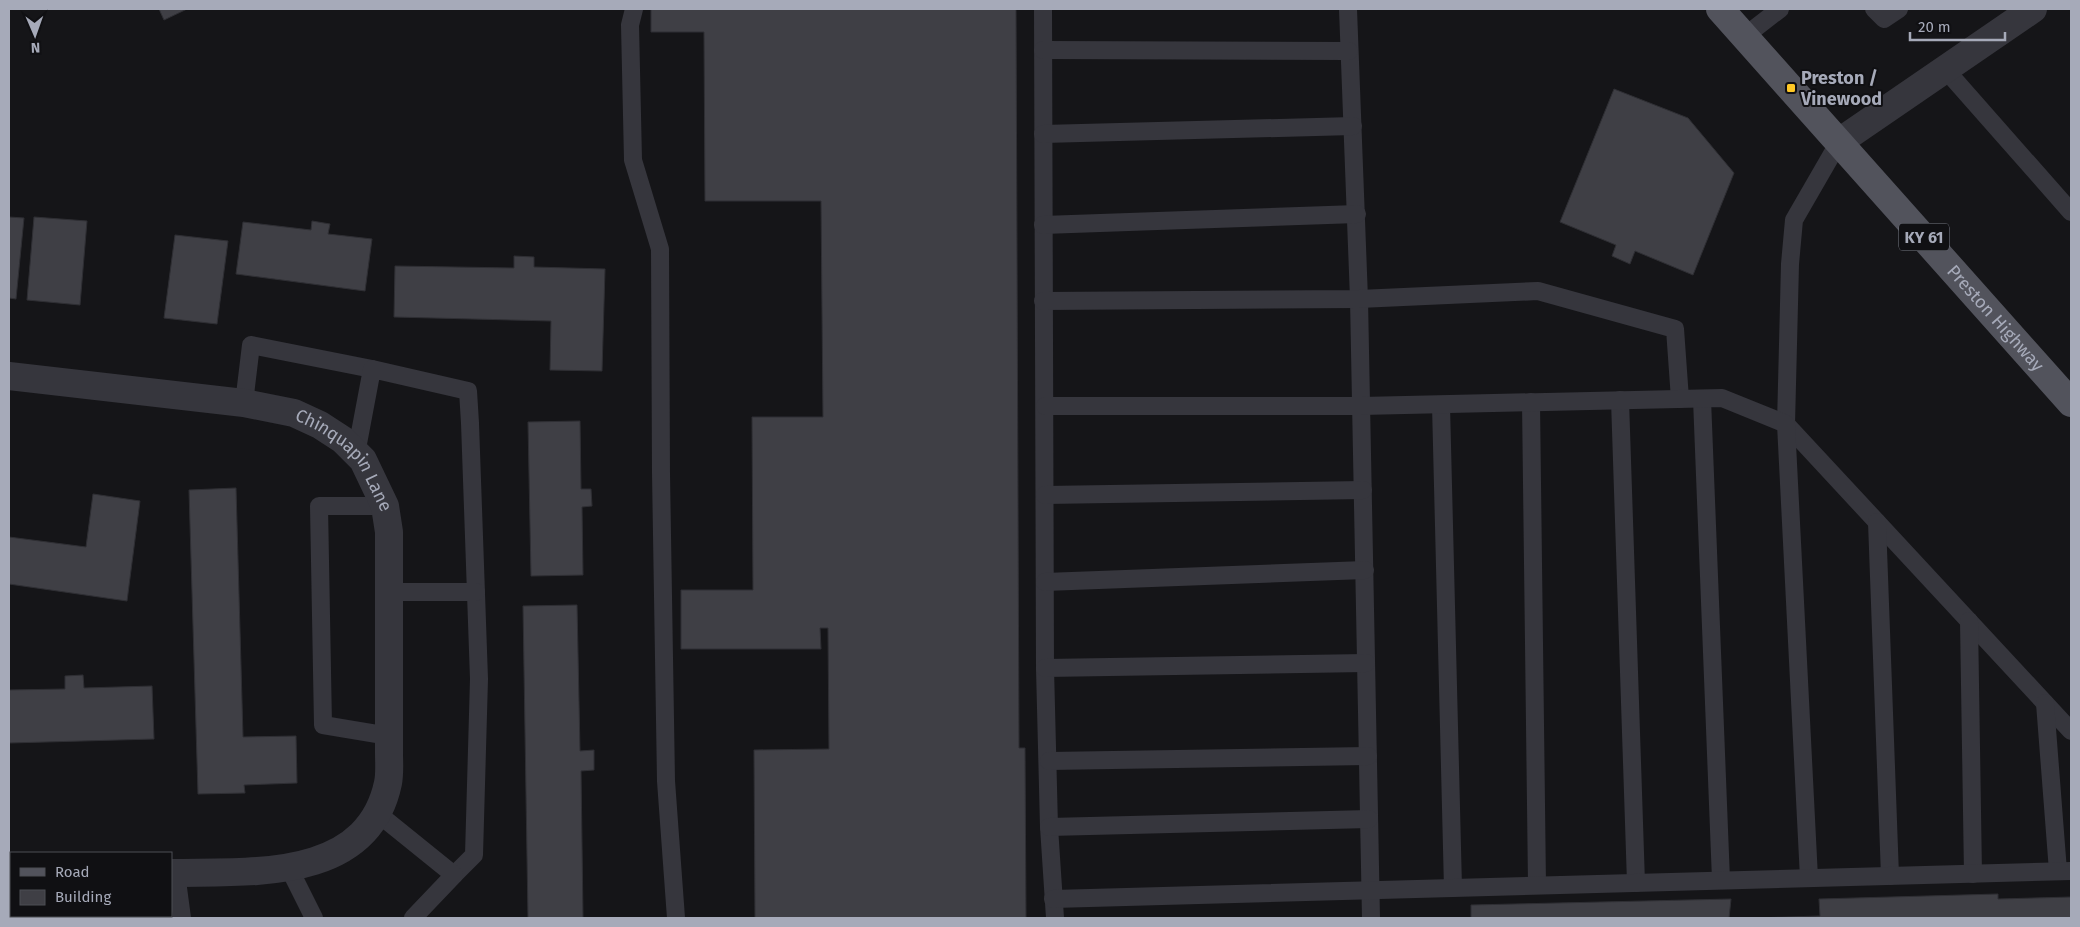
<svg xmlns="http://www.w3.org/2000/svg" width="2080" height="927" viewBox="0 0 2080 927" font-family="'Fira Sans',sans-serif">
  <style>
    .building { fill: #3f3f45; stroke: #2f2f34 }
    .lines { fill: none; stroke-linecap: round; stroke-linejoin: round }
    .service { stroke: #36363d; stroke-width: 18 }
    .minor { stroke: #36363d; stroke-width: 28 }
    .primary { stroke: #52535c; stroke-width: 28 }
    .poi-dot { fill: #ffc826; stroke: #101013; stroke-width: 2 }
    .labels { text-anchor: middle; stroke-width: 4; stroke-linejoin: round; paint-order: stroke }
    .shield { fill: #101013; stroke: #797c87; stroke-width: 1 }
    .shield-label { font-size: 16px; font-weight: bold; fill: #a6aab9 }
    .poi-label { font-size: 18px; font-weight: bold; fill: #a6aab9; stroke: #101013; text-anchor: start }
    .street-label { font-size: 18px; fill: #a6aab9; stroke: #101013 }
  </style>
  <rect width="100%" height="100%" fill="#151518"/>
  <g class="building">
    <path d="M159,9H187L164,20Z"/>
    <path d="M651,9H1016L1019,748H1025L1026,918H755L754,750L829,749L828,628H820L821,649H681V590H753L752,417H823L821,201H705L704,32H651Z"/>
    <path d="M1614,89L1688,118L1734,173L1693,275L1635,251L1630,264L1612,256L1616,245L1560,222Z"/>
    <path d="M9,217L24,218L16,299L9,298Z"/>
    <path d="M34,217L87,221L80,305L27,300Z"/>
    <path d="M312,221L330,224L328,234L372,239L365,291L236,274L243,222L311,230Z"/>
    <path d="M175,235L228,241L217,324L164,318Z"/>
    <path d="M514,256L534,257V267L605,269L602,371L550,370L551,321L394,317L395,266L514,268Z"/>
    <path d="M580,421L581,489H591L592,506L582,507L583,575L531,576L528,422Z"/>
    <path d="M236,488L243,737L296,736L297,783L244,785L245,793L198,794L189,490Z"/>
    <path d="M93,494L140,501L127,601L9,584V537L86,547Z"/>
    <path d="M577,605L580,751L594,750V770L581,771L583,918H528L523,606Z"/>
    <path d="M83,675L84,688L152,686L154,739L9,743V690L65,689V676Z"/>
    <path d="M1998,894V899L2071,897V918H1753L1820,916L1819,899Z"/>
    <path d="M1731,899L1729,918H1471V905Z"/>
  </g>
  <g class="lines">
    <g class="service">
      <path d="M634,9L630,25L633,160L660,249L661,473L666,781L676,918"/>
      <path d="M1043,9L1045,668L1049,827L1055,918"/>
      <path d="M1348,9L1359,299L1371,918"/>
      <path d="M1874,9L1884,19L1899,9"/>
      <path d="M1745,36L1780,9"/>
      <path d="M1043,50L1349,51"/>
      <path d="M1945,69L2071,212"/>
      <path d="M1043,134L1353,126"/>
      <path d="M1839,142L1794,220L1790,264L1786,424L2071,731"/>
      <path d="M1043,225L1357,214"/>
      <path d="M1043,301L1359,299L1538,291L1675,329L1680,399"/>
      <path d="M1702,399L1721,880"/>
      <path d="M1620,400L1636,883"/>
      <path d="M1531,402L1537,885"/>
      <path d="M244,403L251,345L372,369"/>
      <path d="M1441,405L1453,888"/>
      <path d="M1045,406H1361L1722,398L1786,424L1809,878"/>
      <path d="M356,454L372,369L468,391L470,423L479,679L474,855L454,875"/>
      <path d="M1045,495L1363,490"/>
      <path d="M385,506H319L323,725L389,736"/>
      <path d="M1877,522L1890,876"/>
      <path d="M1045,582L1365,570"/>
      <path d="M389,592H476"/>
      <path d="M1969,621L1973,874"/>
      <path d="M1045,668L1366,663"/>
      <path d="M2045,703L2058,871"/>
      <path d="M1049,761L1368,756"/>
      <path d="M376,812L454,875L413,918"/>
      <path d="M1049,827L1369,819"/>
      <path d="M289,868L314,918"/>
      <path d="M176,873L182,918"/>
      <path d="M1053,899L2071,871"/>
    </g>
    <g class="minor">
      <path d="M1839,142L2033,9"/>
      <path id="s1" d="M9,376L244,403L294,413L320,425L343,440L363,460L385,506L389,532V753C389,763 390,773 388,783C367,883 248,871 171,873"/>
      <path d="M9,877H11"/>
    </g>
    <path class="primary" id="s2" d="M1720,9L2071,403"/>
  </g>
  <rect class="poi-dot" x="1786" y="83" width="10" height="10" rx="2.5"/>
  <g class="labels">
    <rect class="shield" x="1899" y="223.5" width="50" height="27" rx="4"/>
    <g class="shield-label">
      <text x="1924" y="243">KY 61</text>
    </g>
    <g class="poi-label">
      <text x="1801" y="84">Preston /<tspan x="1801" dy="21">Vinewood</tspan></text>
    </g>
    <g class="street-label">
      <text dy="6" stroke="none"><textPath href="#s2" startOffset="414">Preston Highway</textPath></text>
      <text dy="6" stroke="none"><textPath href="#s1" startOffset="359">Chinquapin Lane</textPath></text>
    </g>
  </g>
  <rect width="2080" height="927" fill="none" stroke="#a6aab9" stroke-width="20"/>
  <rect x="10" y="852" width="162" height="65" fill="#101013" stroke="#4c4e55"/>
  <rect x="20" y="868" width="25" height="8" fill="#52535c" stroke="#4c4e55"/>
  <text x="55" y="877" font-size="15" fill="#a6aab9">Road</text>
  <rect x="20" y="890" width="25" height="15" fill="#3f3f45" stroke="#4c4e55"/>
  <text x="55" y="902" font-size="15" fill="#a6aab9">Building</text>
  <g transform="translate(35 35) rotate(178)" stroke="#101013" stroke-width="4" paint-order="stroke">
  <path d="M0-4L9 19L0 12L-9 19Z" fill="#a6aab9"/>
  <text y="-8" font-size="14" font-weight="bold" text-anchor="middle" fill="#a6aab9">N</text>
  </g>
  <path d="M1910 32v8h95v-8" fill="none" stroke="#a6aab9" stroke-width="2.5"/>
  <text x="1918" y="32" font-size="15" fill="#a6aab9" stroke="#101013" stroke-width="4" paint-order="stroke">20 m</text>
</svg>
